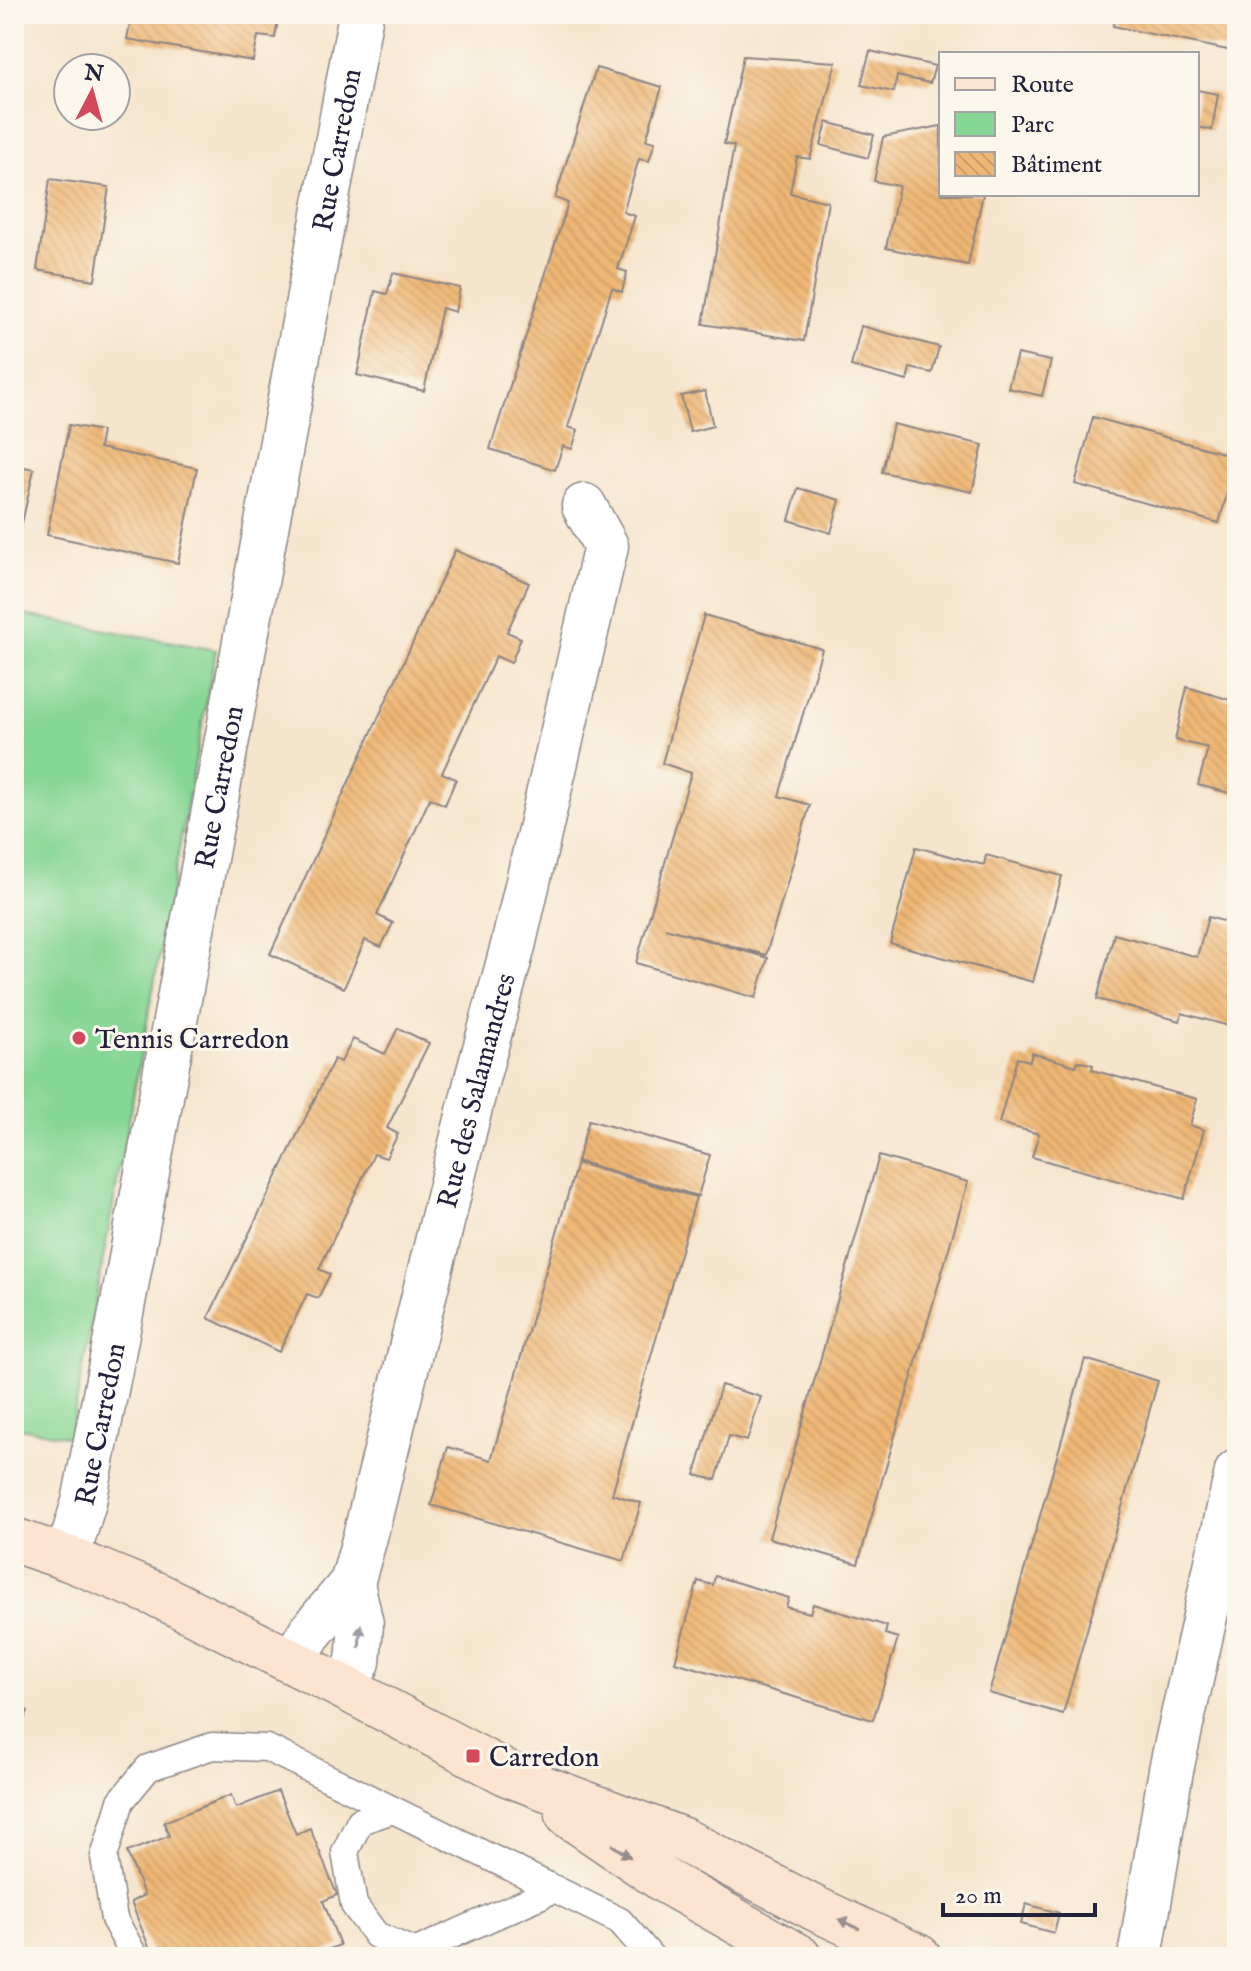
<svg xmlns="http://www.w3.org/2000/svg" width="1251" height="1971" viewBox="0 0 1251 1971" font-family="'IM FELL English',serif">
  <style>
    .green { fill: #86d695; stroke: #547c68; stroke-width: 2 }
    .building { fill: url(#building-back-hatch) }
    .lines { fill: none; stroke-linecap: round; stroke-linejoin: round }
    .service-casing { stroke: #8c8484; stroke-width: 29 }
    .minor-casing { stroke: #8c8484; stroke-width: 47 }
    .tertiary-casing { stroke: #8c8484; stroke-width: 47 }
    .secondary-casing { stroke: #8c8484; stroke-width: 47 }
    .service { stroke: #fff; stroke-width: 26 }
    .minor { stroke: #fff; stroke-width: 44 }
    .tertiary { stroke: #fff; stroke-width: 44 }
    .secondary { stroke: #fde4d0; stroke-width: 44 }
    .oneway { fill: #9c9ca7 }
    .oneway2 { fill: #9a8d8d }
    .poi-dot { fill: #d1495b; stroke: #fbf7ec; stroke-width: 3 }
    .labels { text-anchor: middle; stroke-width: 6; stroke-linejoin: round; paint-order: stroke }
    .street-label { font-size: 28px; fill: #22223b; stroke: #fbf7ec }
    .poi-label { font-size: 28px; fill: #22223b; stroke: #fbf7ec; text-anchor: start }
  </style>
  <defs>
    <pattern id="building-back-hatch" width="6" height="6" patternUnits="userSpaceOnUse" patternTransform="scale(2)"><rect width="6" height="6" fill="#efb775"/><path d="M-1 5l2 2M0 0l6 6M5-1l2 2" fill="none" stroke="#cd9d66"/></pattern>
  </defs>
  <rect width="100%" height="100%" fill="#fbf7ec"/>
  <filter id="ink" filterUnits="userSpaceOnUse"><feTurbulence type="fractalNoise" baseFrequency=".0125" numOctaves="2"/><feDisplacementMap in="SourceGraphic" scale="16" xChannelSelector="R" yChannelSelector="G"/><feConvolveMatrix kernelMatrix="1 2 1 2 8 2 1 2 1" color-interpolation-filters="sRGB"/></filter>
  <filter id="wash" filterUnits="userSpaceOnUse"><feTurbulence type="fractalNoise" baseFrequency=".006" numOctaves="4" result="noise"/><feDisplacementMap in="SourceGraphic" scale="32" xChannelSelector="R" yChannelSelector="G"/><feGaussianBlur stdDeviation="1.8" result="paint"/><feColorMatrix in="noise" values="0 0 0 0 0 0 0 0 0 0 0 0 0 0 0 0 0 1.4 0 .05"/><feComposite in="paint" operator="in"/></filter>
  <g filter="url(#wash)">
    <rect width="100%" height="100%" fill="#f6e5cd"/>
    <path class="green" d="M14,613L216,650L70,1437L14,1427Z"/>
    <g id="blocks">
      <g class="building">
        <path d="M132,14H279L275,38L258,36L253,61L127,39Z"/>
        <path d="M1116,14H1237V52L1113,26Z"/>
        <path d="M870,51L935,66L930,83L897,76L894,92L861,85Z"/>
        <path d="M743,56L836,62L810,159L797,157L790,193L828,202L804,341L703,324L734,146L724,144Z"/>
        <path d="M596,68L662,87L646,140L655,142L649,161L639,159L623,212L635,216L618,269L627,272L622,292L612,288L568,427L578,430L572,449L563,446L555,470L490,449L568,203L555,198Z"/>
        <path d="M1197,90L1218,94L1212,130L1197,127Z"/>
        <path d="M827,122L874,135L868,158L821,145Z"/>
        <path d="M941,126V194H983L968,265L886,248L899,186L874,181L883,137Z"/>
        <path d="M50,179L109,187L95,280L37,270Z"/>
        <path d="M393,273L460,288L455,312L442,308L424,391L357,375L375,291L387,294Z"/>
        <path d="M861,326L939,347L932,373L910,368L907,381L851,366Z"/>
        <path d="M1236,331H1237V358L1230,356Z"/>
        <path d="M1017,354L1051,361L1042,396L1008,388Z"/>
        <path d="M705,391L713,426L690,432L681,396Z"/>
        <path d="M1093,417L1237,457L1219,523L1075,484Z"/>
        <path d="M893,424L983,445L972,492L882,472Z"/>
        <path d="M69,425L102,431L99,448L197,468L178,563L47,535Z"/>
        <path d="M14,465L34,469L18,541L14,540Z"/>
        <path d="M798,488L840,500L831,533L789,520Z"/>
        <path d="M455,550L529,583L507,632L521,638L511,663L496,656L442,773L456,779L445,805L430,798L377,915L393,923L381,947L365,940L344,988L270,954Z"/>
        <path d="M704,615L822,649L779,796L810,805L766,955L665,928L768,958L756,998L636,963L691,773L662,763Z"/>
        <path d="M1187,687L1237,702V795L1198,785L1208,748L1175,740Z"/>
        <path d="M916,847L984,865L986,855L1062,876L1033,982L890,943Z"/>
        <path d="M1208,917L1237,925L1236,1028L1182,1013L1180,1021L1097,999L1114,934L1197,957Z"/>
        <path d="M398,1028L429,1043L387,1128L398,1134L386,1158L374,1154L319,1269L330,1274L318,1298L307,1294L279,1352L208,1318L334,1059L341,1062L353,1039L385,1054Z"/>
        <path d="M1032,1053L1076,1066L1078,1061L1093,1065L1092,1070L1197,1099L1190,1125L1204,1130L1184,1199L1032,1157L1039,1134L999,1123L1017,1058L1030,1061Z"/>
        <path d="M589,1120L710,1155L698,1196L577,1161Z"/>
        <path d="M879,1156L968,1182L858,1564L769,1538Z"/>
        <path d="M577,1163L696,1197L612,1494L641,1503L624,1561L431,1505L448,1447L491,1460Z"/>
        <path d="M1085,1359L1158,1381L1063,1714L989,1693Z"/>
        <path d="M721,1385L761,1397L747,1441L729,1436L716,1480L695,1475Z"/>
        <path d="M715,1576L789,1598L786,1607L810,1613L813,1604L887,1626L885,1634L898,1638L873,1720L675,1662L698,1581L713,1585Z"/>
        <path d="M14,1705L28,1711L14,1741Z"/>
        <path d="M278,1791L296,1834L310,1828L337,1895L323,1901L340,1945L310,1957H153L131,1902L144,1895L127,1852L169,1836L164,1822L231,1795L236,1808Z"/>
        <path d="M1026,1904L1059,1913L1054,1933L1021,1924Z"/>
      </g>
    </g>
  </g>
  <g filter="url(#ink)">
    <use href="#blocks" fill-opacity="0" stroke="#8c8484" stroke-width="2"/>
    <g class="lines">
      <g class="service-casing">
        <g id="service">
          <path d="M393,1810L360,1821L345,1852L354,1905L376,1935L415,1952"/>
          <path d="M135,1957L114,1919L104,1857L121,1801L148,1768L212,1746L267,1748L620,1921L651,1957"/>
          <path d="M403,1957L555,1889"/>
        </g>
      </g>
      <g class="minor-casing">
        <g id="minor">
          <path id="s1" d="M67,1558L84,1502L122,1308L361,14"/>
          <path id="s2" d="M293,1661L309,1634L352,1583L365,1537L477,1079L513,946L606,546L584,506"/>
          <path d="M345,1688L358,1662L361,1624L352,1583"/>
        </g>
      </g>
      <g class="tertiary-casing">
        <path id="tertiary" d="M1140,1957L1171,1770L1237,1472"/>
      </g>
      <g class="secondary-casing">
        <g id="secondary">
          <path d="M14,1540L67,1558L158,1595L345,1688L510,1775L683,1840L814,1908L919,1957"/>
          <path d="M568,1815L665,1881L799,1957"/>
        </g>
      </g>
      <use href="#service" class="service"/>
      <use href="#minor" class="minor"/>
      <use href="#tertiary" class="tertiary"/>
      <use href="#secondary" class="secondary"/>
    </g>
    <defs><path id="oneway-solid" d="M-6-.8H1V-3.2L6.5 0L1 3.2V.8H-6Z" transform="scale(2)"/></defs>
    <use class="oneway" href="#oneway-solid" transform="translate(360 1636) rotate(-86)"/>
    <g class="oneway2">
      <use href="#oneway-solid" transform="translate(621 1851) rotate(34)"/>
      <use href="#oneway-solid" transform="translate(849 1924) rotate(-155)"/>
    </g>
  </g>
  <g class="poi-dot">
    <circle cx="79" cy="1038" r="8"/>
    <rect x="465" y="1748" width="16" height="16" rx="4"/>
  </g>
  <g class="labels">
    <g class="street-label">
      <text dy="10" stroke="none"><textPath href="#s1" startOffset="1434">Rue Carredon</textPath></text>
      <text dy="10" stroke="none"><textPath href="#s1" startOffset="786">Rue Carredon</textPath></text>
      <text dy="10" stroke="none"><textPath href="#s2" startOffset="606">Rue des Salamandres</textPath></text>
      <text dy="10" stroke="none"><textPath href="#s1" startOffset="138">Rue Carredon</textPath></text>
    </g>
    <g class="poi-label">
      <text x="95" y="1048">Tennis Carredon</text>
      <text x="489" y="1766">Carredon</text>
    </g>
  </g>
  <rect width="1251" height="1971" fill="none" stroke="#fbf7ec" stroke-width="48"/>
  <rect x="939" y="52" width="260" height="144" fill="#fbf7ec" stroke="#a4a2a5" stroke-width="2"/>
  <rect x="955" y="78" width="40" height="12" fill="#fde4d0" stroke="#a4a2a5" stroke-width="2"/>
  <text x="1011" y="92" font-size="24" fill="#22223b">Route</text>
  <rect x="955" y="112" width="40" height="24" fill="#86d695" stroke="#a4a2a5" stroke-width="2"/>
  <text x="1011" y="132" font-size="24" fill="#22223b">Parc</text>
  <rect x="955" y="152" width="40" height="24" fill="url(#building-back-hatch)" stroke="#a4a2a5" stroke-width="2"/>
  <text x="1011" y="172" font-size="24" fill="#22223b">Bâtiment</text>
  <g transform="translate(92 92) rotate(6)"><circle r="38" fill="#fbf7ec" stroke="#a4a2a5" stroke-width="2"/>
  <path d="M0-6L14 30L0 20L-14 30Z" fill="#d1495b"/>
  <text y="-12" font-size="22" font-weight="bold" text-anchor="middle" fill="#22223b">N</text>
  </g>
  <path d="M943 1903v12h152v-12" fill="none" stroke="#22223b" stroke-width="4"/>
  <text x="955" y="1903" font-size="24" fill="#22223b" stroke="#fbf7ec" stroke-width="6" paint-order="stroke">20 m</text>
</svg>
